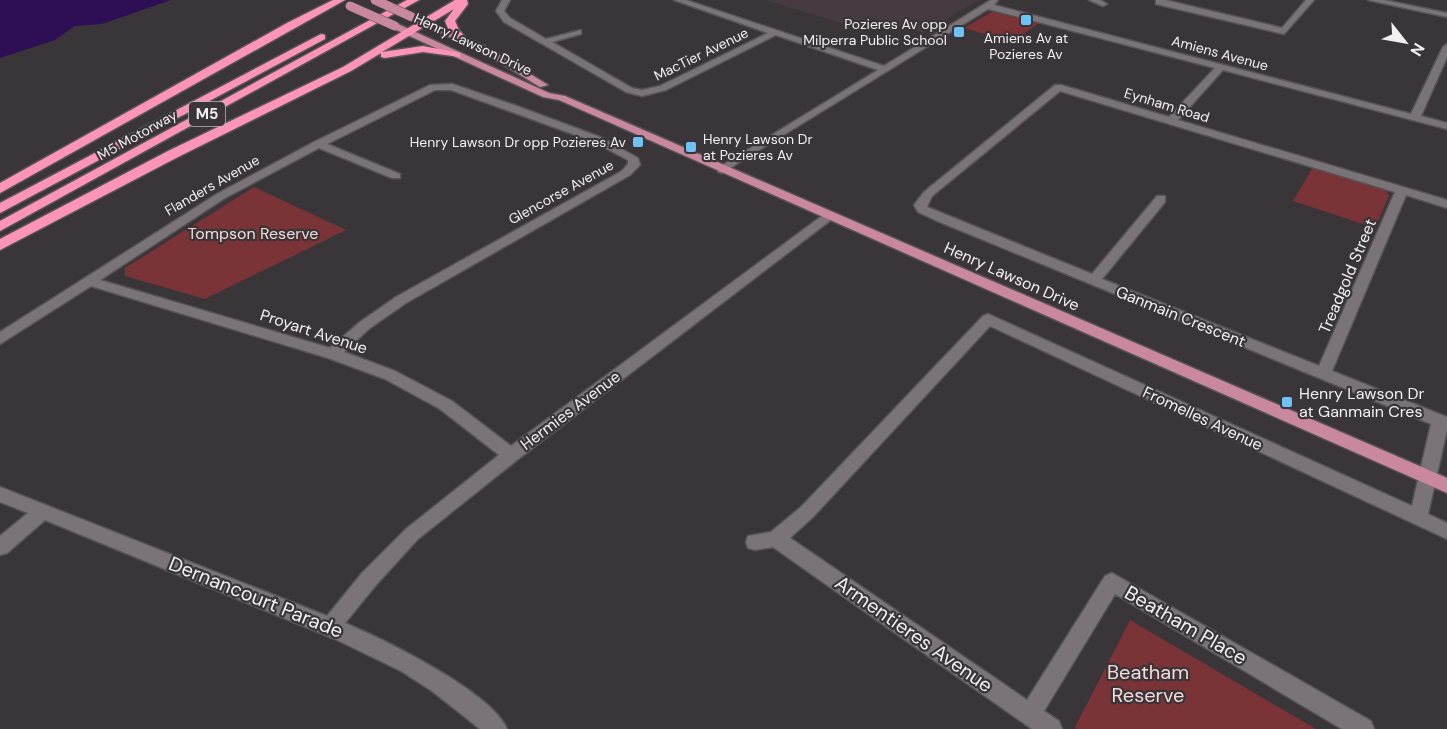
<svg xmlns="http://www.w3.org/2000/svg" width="1447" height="729" viewBox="0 0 1447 729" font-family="'DM Sans',sans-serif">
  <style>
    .built { fill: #473b43 }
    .green { fill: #7a3336 }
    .water { fill: #2e0f55 }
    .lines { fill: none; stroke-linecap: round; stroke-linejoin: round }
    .street-casing { stroke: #585356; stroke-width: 3 }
    .primary-casing { stroke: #585356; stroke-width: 3 }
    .highway-casing { stroke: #585356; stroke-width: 3 }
    .street { fill: #7a7478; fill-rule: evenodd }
    .primary { fill: #c9889e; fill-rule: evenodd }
    .highway { fill: #fe95b8; fill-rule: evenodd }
    .primary-bridge-casing { stroke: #585356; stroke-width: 10; stroke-linecap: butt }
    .primary-bridge { stroke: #c9889e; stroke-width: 9 }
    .poi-dot { fill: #6fc2f4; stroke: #3a3538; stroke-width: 2 }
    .labels { text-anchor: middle; stroke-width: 4.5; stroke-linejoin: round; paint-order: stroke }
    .far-poi-label { font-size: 14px; fill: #f3eff1; stroke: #3a3538; text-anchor: end }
    .far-street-label { font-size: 14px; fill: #f3eff1; stroke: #3a3538 }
    .shield { fill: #3a3538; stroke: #bcb7ba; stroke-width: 1.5 }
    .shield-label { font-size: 15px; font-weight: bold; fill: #f3eff1 }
    .park-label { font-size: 16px; fill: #f5dada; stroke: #3a3538 }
    .street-label { font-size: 16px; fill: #f3eff1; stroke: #3a3538 }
    .poi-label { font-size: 16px; fill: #f3eff1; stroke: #3a3538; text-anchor: start }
    .near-street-label { font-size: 20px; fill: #f3eff1; stroke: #3a3538 }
    .near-park-label { font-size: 20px; fill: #f5dada; stroke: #3a3538 }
  </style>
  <rect width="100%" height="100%" fill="#3a3538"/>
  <path class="built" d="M766,0H978L923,33L871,18L854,27Z"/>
  <g class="green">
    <path d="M992,12L1039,23L1012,42L964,28Z"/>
    <path d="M1313,167L1386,191L1389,196L1375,228L1293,201Z"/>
    <path d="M254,187L346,230L205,299L125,276V268Z"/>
    <path d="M1130,620L1316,729H1077L1075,727Z"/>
  </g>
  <path class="water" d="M0,0H171L102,24L75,26L55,40L0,58Z"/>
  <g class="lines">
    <g class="street-casing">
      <g id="street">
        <path d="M502,0H510L504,11L510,18L546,39L581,30V34L552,42L632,88L642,90L660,86L768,33L674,0H686L884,66L991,0H998L994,5L1411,114L1443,47L1447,44V57L1421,116L1447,123V129L1223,70L1178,120L1447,200V208L1406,195L1332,371L1447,417V430L1428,514L1447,523V539L990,326L813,517L790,538L1027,700L1105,576L1112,573L1371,721L1374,729H1342L1115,594L1044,711L1059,721L1062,729H1032L773,547L755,550L748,548L746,542L748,536L771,532L801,507L983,316L988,314L1412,506L1431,424L935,220L918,212L914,205L924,192L1055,85H1061L1169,117L1215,68L988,9L722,173L718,172V168L878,70L776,35L666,90L642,96L626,92L504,22L496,11ZM1060,91L1395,192L1319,366L1102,279L1165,202V196H1157L1092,274L927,207L932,196Z"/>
        <path d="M1089,0H1100L1107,4L1103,6Z"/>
        <path d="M1156,0H1165L1282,28L1306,0H1314L1284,34L1156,4Z"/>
        <path d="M1368,0H1384L1447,13V17Z"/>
        <path d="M430,85L452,84L514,105L600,137L638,158L640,165L630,175L406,303L370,328L344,352L395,371L452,401L511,446L826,213H834L836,216L517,460L418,539L376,585L345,623C383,639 492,692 507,729H480L432,691L401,671L335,639L45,520L7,553L0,555V536L28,513L0,502V487L327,616L362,573L406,529L499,455L440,409L385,379L328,358L91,286L0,344V332L217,194L314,142ZM435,90H451L592,141L628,160V164L622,171L396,297L360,322L330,348L100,280L225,198L319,148L392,178H400V174L327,144Z"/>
      </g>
    </g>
    <g class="primary-casing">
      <g id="primary">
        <path d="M409,15H415L485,46L548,85L540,87L479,50L409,19Z"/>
        <path d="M392,24H398L549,93L565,96L1447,478V493L559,100L543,97L392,28Z"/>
      </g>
    </g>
    <g class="highway-casing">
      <g id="highway">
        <path d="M333,0H345L0,193V183L287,23Z"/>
        <path d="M407,0H419L0,231V221Z"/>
        <path d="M455,0H467L468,4L455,21L459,30L466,38L465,40H457L449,31L445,21L454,9L382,52L423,46L460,53V57L423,52L385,58L381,57V53L351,71L178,157L0,250V239L168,151L343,67Z"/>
        <path d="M321,34L325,35V39L0,213V203Z"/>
      </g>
    </g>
    <use href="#street" class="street"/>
    <use href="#primary" class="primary"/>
    <use href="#highway" class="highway"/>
    <g class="primary-bridge-casing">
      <g id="primary-bridge">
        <path d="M375,0L412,17"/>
        <path d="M350,6L395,26"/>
      </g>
    </g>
    <use href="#primary-bridge" class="primary-bridge"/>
  </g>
  <g class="poi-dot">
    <rect x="1020" y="14" width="12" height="12" rx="3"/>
    <rect x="953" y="26" width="12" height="12" rx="3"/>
    <rect x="632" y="136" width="12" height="12" rx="3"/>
    <rect x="685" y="141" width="12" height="12" rx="3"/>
    <rect x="1281" y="396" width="12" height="12" rx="3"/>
  </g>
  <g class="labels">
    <g class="far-poi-label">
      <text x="947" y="29">Pozieres Av opp<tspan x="947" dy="16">Milperra Public School</tspan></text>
      <text x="1026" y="43" text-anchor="middle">Amiens Av at<tspan x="1026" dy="16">Pozieres Av</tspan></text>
      <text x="703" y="144" text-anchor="start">Henry Lawson Dr<tspan x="703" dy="16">at Pozieres Av</tspan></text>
      <text x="626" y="147">Henry Lawson Dr opp Pozieres Av</text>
    </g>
    <g class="far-street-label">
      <text transform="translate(473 44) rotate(25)" y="5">Henry Lawson Drive</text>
      <text transform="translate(1220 53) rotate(15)" y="5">Amiens Avenue</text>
      <text transform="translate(701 54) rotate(-26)" y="5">MacTier Avenue</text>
      <text transform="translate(1167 105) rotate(17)" y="5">Eynham Road</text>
      <text transform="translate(137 135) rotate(-29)" y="5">M5 Motorway</text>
      <text transform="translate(212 185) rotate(-30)" y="5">Flanders Avenue</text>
      <text transform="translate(561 192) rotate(-29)" y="5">Glencorse Avenue</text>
    </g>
    <rect class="shield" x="189" y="102" width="36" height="24" rx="4.5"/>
    <g class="shield-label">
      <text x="207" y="119">M5</text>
    </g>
    <g class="park-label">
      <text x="253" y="239">Tompson Reserve</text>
    </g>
    <g class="street-label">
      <text transform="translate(1012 276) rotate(24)" y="6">Henry Lawson Drive</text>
      <text transform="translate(1347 276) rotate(-67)" y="6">Treadgold Street</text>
      <text transform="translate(1181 316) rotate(22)" y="6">Ganmain Crescent</text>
      <text transform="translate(314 331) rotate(18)" y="6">Proyart Avenue</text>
      <text transform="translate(570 410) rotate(-37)" y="6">Hermies Avenue</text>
      <text transform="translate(1203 418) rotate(25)" y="6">Fromelles Avenue</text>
    </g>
    <g class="poi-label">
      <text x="1299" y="399">Henry Lawson Dr<tspan x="1299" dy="18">at Ganmain Cres</tspan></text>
    </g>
    <g class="near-street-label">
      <text transform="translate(256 597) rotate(22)" y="7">Dernancourt Parade</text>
      <text transform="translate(1186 625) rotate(30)" y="7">Beatham Place</text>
      <text transform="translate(914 634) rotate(35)" y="7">Armentieres Avenue</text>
    </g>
    <g class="near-park-label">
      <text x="1148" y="679">Beatham<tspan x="1148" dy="23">Reserve</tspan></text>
    </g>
  </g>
  <g transform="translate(1405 42) rotate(121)" stroke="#3a3538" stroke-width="4.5" paint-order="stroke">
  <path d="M0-4.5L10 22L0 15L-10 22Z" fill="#f3eff1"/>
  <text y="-9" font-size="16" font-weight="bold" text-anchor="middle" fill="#f3eff1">N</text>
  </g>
</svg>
